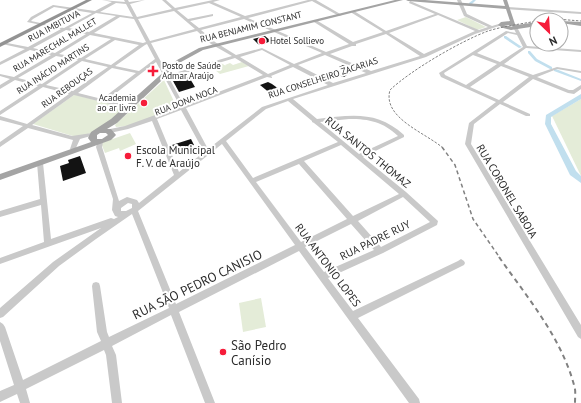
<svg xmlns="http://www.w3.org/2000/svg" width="581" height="403" viewBox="0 0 581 403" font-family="'PT Sans',sans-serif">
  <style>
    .green { fill: #e4ecd8 }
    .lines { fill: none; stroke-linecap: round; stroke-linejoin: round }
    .canal { fill: #c1dfee; fill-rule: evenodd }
    .river { fill: #c1dfee; fill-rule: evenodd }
    .building { fill: #131313 }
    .minor { fill: #c9c9c9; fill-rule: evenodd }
    .major { fill: #a4a4a4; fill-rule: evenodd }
    .highway { fill: #939393; fill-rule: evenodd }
    .rail-far2 { stroke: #818181; stroke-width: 1; stroke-dasharray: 2.5 1.5; stroke-linecap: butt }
    .rail-far1 { stroke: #818181; stroke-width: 1.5; stroke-dasharray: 4 3; stroke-linecap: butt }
    .rail { stroke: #818181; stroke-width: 2; stroke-dasharray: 5 4; stroke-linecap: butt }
    .poi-dot { fill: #f61c3a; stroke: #fff; stroke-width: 1.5 }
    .labels { text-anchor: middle; stroke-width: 4; stroke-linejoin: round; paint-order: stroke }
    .far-street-label { font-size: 9px; fill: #2c2c2c; stroke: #fff }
    .far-poi-label { font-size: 9px; fill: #2c2c2c; stroke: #fff; text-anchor: start }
    .poi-label { font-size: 11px; fill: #2c2c2c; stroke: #fff; text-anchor: start }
    .street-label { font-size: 11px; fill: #2c2c2c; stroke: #fff }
    .near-street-label { font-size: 13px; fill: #2c2c2c; stroke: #fff }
    .near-poi-label { font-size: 13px; fill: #2c2c2c; stroke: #fff; text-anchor: start }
  </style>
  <rect width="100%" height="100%" fill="#fff"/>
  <g class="green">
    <path d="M466,17L486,27L477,30L457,20Z"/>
    <path d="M242,62L249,66L220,74L210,66L221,63L226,66L225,65L230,63L233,65Z"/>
    <path d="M164,80L177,108L130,126L116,127L115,125L118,122Z"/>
    <path d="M74,95H76L128,108C113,119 95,135 76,137L33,124Z"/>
    <path d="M581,99V176L552,116Z"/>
    <path d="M130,133L136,144L120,151L119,148L105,153L101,143Z"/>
    <path d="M261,298L266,327L243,332L239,303Z"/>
  </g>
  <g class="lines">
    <g class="canal">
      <path d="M473,0H476L471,5H469V3Z"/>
      <path d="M504,36H506L522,47L519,48L504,38Z"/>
      <path d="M528,51H530L537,59L552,67V69H550L535,61L528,53Z"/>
      <path d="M554,69H556L581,79V81L554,71Z"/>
    </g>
    <path class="river" d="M581,94V99L551,117V124L576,171L581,176V183L570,175L545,124L546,115Z"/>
  </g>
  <g class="building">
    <path d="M265,36L271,41L261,45L258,44L253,39Z"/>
    <path d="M343,65L351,68L355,70L344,77L338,75L347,70L339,67Z"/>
    <path d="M189,77L195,87L179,92L173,81Z"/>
    <path d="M268,82L272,84L283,92L271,94L260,85Z"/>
    <path d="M191,139L194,145L175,151L172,145Z"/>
    <path d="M80,156L86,173L63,181L60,166L69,163L68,160Z"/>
  </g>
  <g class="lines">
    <g class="minor">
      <path d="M102,0L125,2L124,0H128L129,2L145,0L130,4L137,17L172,9L162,0H166L175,8L213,0H220L213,2L245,16L308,0H316L342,15L339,16L312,1L248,18L326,52L349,44L314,22V20H316L353,42L383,32L352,13V11H354L386,31L435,14L409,3L410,1L479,30L488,27L464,16L457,0H461L467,14L492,26L502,23V25L475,34L426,57L293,99L317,119C351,115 377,110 404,135V137L363,157L406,192L438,221L437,225L383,253L328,278L353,311L458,261L461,259L464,261L465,263L464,265L358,318L419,399L420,403H409L299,251L179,312L215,403H205L171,315L112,346L116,355L122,403H112L106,355L104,350L26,389L30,403H20L17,394L0,402V391L14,385L0,341V322L3,324L5,327L23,380L101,341L97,332L92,286L93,283L96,282L99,283L100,286L107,332L109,337L169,308L132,214L96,239L59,266L3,317L0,318V308L53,262L101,228L0,264V258L44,242L41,205L0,217V211L40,199L37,163L38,161H42L43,163L51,239L111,218L114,219L118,217L115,216L112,210L113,199L96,147L98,141H102L103,142L102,147L119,201L127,197L137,200L139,203L174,175L152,121L128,129L110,133L107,131L110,129L125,126L180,106L156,62L107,100L132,106V108L130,109L74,95L32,125L72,136L98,132V134L80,139L75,150L73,151L70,149L73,140L28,128L0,147V142L23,126L0,120V116L27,124L69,94L43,87L0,115V111L38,86L15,80L0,89V85L10,79L0,76V74L14,77L51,55L30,50L0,65V62L25,49L2,44V42L28,47L61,29L27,22L31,17L53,5L95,11L112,2ZM116,3L126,4L133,17L100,12ZM209,3L241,17L199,28L190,21L213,16V14L188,19L177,10ZM54,7L92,13L64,28L31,21L33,19ZM174,11L195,29L150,41L138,19ZM96,13L116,16L89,32L69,28ZM438,15L475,31L424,54L389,33ZM120,17L134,19L146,42L143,43L94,33ZM244,19L322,53L294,64L262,48L236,55L215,42L201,30ZM66,30L86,34L55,53L33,48ZM197,31L211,44L232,56L168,75L151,43ZM386,34L420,56L371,71L330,54L352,46H356V44ZM90,35L111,39L81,58L59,54ZM115,40L139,45L111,65L85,59ZM147,44L155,59L139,71L115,66L145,45ZM262,50L290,65L268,74L240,57ZM325,55L366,73L333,83L298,65ZM56,56L78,60L42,84L18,78ZM235,58L263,75L184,105L169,78ZM82,61L108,67L73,91L46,85ZM293,67L328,85L262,107L208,149L186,108L267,77L272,78V77L271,76ZM112,68L136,73L102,99L78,93ZM288,101L312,121V122L314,123L338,142L253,178L226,141L266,109ZM181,110L204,152L179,172L157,119ZM349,119C370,119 383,122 398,136L359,154L320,122ZM222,144L295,245L176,304L138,211ZM341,145L399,194L353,216L304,161ZM299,164L347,219L301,242L256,182ZM403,197L430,222L381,247L358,221ZM128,203L132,204V208L126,211H121V208ZM351,224L374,250L324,272L305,247Z"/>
      <path d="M507,7L581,12V14L506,9L505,8Z"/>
      <path d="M516,28L518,29L527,46L581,50V52L526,48L504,64L533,75L557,67L581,71V73L557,69L537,77L569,90H573L581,85V89L574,94L568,93L533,79L503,102L530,114V116H526L500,104L474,124L471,144L581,325V339L578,337L465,144L469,123L496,102L441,77L439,73L506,31L516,33L514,29ZM508,33L517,35L523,47L500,62L477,53ZM473,55L497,64L466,85L445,75L444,73ZM501,66L529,77L499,100L470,87Z"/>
    </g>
    <g class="major">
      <path d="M395,0H403L203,50L181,62L117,123L107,129H111L116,135L111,140L0,180V174L91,142L88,138L91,132L111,119L177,60L199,48ZM100,133H106L108,135L102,139H97V135Z"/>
      <path d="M406,0H425L505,6L503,0H507L515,24L517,25L537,22V26L511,30L503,28L498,25L501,22L510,21L506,9L408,1ZM504,25H510L513,27Z"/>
      <path d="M561,21L581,22V26L561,23Z"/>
    </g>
    <path class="highway" d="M86,0H92L0,47V43Z"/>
    <g class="rail-far2">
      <path d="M544,20L556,19L581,21"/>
      <path d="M443,148C426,133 382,118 390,90C411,70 461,41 488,31C504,26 521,24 537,21"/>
    </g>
    <path class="rail-far1" d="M442,147L455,165L473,219L500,258"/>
    <path class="rail" d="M499,257C527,297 561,337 574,385C576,390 575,397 575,403"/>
  </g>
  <g class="poi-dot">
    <circle cx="262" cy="41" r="4"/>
    <path d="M151 65h4v4h4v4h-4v4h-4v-4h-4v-4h4z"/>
    <circle cx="144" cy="103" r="4"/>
    <circle cx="128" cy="156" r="4"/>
    <circle cx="223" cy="352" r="4"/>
  </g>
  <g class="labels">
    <g class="far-street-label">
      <text transform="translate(54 26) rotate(-28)" y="3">RUA IMBITUVA</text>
      <text transform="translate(251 27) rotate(-14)" y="3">RUA BENJAMIM CONSTANT</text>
      <text transform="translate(55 45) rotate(-31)" y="3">RUA MARECHAL MALLET</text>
      <text transform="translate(53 69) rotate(-33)" y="3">RUA INÁCIO MARTINS</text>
      <text transform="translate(323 78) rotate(-18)" y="3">RUA CONSELHEIRO ZACARIAS</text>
      <text transform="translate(67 88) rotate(-36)" y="3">RUA REBOUÇAS</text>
      <text transform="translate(186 101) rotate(-21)" y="3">RUA DONA NOCA</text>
    </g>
    <g class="far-poi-label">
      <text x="270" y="44">Hotel Sollievo</text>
      <text x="162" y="69">Posto de Saúde<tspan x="162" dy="10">Admar Araújo</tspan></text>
      <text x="136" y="101" text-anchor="end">Academia<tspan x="136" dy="10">ao ar livre</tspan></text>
    </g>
    <g class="poi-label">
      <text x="136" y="154">Escola Municipal<tspan x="136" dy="13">F. V. de Araújo</tspan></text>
    </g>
    <g class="street-label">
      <text transform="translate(368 152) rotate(39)" y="4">RUA SANTOS THOMAZ</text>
      <text transform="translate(507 191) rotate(59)" y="4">RUA CORONEL SABOIA</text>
      <text transform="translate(375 240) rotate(-26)" y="4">RUA PADRE RUY</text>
      <text transform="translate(328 265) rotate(53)" y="4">RUA ANTONIO LOPES</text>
    </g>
    <g class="near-street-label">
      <text transform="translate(197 284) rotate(-26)" y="5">RUA SÃO PEDRO CANISIO</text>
    </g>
    <g class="near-poi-label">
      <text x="231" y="350">São Pedro<tspan x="231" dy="15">Canísio</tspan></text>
    </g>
  </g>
  <g transform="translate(549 32) rotate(155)"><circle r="19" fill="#ffffff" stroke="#ababab"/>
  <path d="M0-3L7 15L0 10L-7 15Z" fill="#f61c3a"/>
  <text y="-6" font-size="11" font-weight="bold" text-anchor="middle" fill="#2c2c2c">N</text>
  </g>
</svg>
